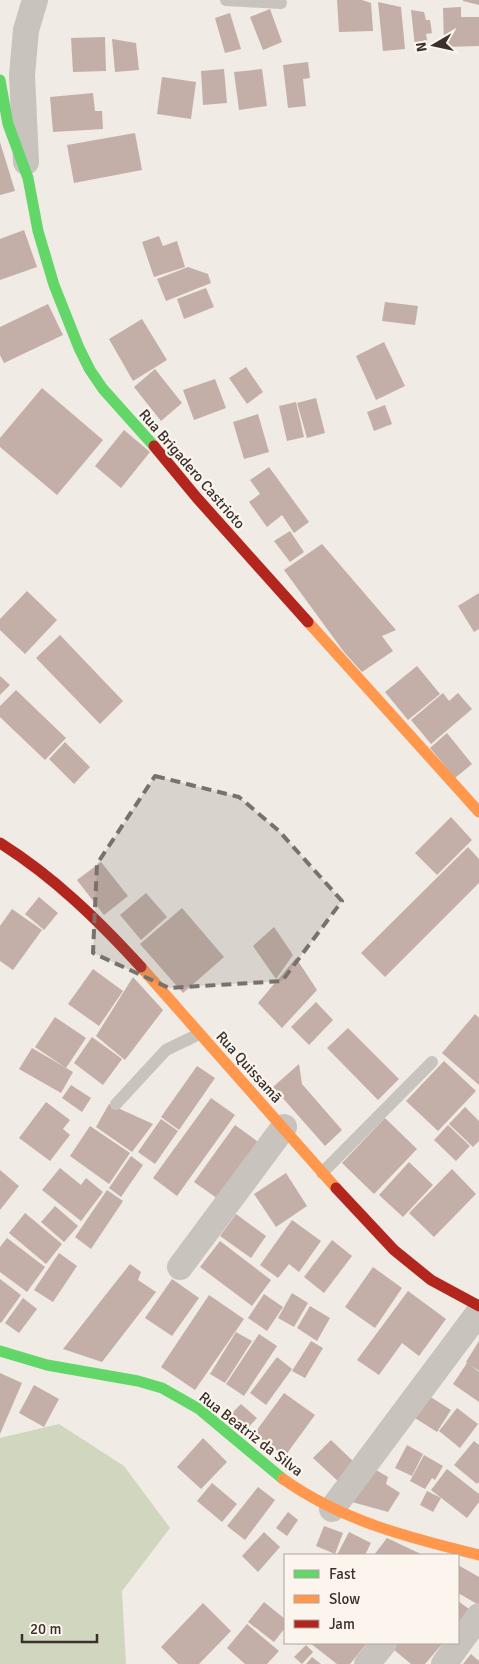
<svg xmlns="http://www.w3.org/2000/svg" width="479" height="1664" viewBox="0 0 479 1664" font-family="Signika,sans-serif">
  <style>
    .green { fill: #d1d6bf }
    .building { fill: #c3afa7 }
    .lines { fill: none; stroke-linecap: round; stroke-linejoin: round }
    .lane { stroke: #c9c3be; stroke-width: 12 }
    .street { stroke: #c9c3be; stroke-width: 26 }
    .fast { stroke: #63d668; stroke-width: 11 }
    .slow { stroke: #ff974d; stroke-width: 11 }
    .jam { stroke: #b3261e; stroke-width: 11 }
    .marked { fill: #7a716c; fill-opacity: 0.2; stroke: #7a716c; stroke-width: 4; stroke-dasharray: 10 6; stroke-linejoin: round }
    .labels { text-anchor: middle; stroke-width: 4.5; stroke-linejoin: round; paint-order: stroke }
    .street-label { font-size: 15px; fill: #3b302b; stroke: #fbf5ee }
  </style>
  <rect width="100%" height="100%" fill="#f0ebe5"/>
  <path class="green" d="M59,1424L124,1466L170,1528L122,1591L126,1664H0V1438Z"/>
  <g class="building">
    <path d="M337,0H362L371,3L373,31L339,32Z"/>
    <path d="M463,0H479V5L463,1Z"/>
    <path d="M378,2L401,7L405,49L383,51Z"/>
    <path d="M461,7V17H479V46L444,47L443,8Z"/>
    <path d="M270,9L282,42L263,50L250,17Z"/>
    <path d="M411,10L424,12L426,20H430L432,33L426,34L428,45L415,46Z"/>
    <path d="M230,13L241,49L225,53L215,18Z"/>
    <path d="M105,37L106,71L73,72L71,38Z"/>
    <path d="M112,39L136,43L139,70L115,72Z"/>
    <path d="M308,62L310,78L303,79L306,106L288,108L283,65Z"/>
    <path d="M224,69L227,103L203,105L201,71Z"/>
    <path d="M262,69L267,106L239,110L234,72Z"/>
    <path d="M162,77L196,82L191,119L157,114Z"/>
    <path d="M93,93L95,111H102L103,129L53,132L50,97Z"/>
    <path d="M135,133L142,170L74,183L67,145Z"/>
    <path d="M0,142L15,191L0,195Z"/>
    <path d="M24,230L37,267L0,280V239Z"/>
    <path d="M159,236L163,246L177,241L185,267L154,277L142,242Z"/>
    <path d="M188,267L208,274L211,283L166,301L157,279Z"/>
    <path d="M206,288L214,307L184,319L177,299Z"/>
    <path d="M385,302L418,306L415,325L382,321Z"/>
    <path d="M48,304L63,335L4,363L0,355V327Z"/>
    <path d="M142,319L167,360L133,381L109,339Z"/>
    <path d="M384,342L405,386L376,400L356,356Z"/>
    <path d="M246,367L263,392L247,404L229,378Z"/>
    <path d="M155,369L182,403L161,421L134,387Z"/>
    <path d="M215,379L226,408L194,420L183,390Z"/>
    <path d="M42,388L103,440L57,495L0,447V438Z"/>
    <path d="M316,398L325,433L307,438L297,403Z"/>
    <path d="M296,402L304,437L287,441L279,406Z"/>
    <path d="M385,405L392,424L374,431L367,412Z"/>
    <path d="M258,414L269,452L244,459L233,422Z"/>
    <path d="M124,430L150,452L121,488L95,466Z"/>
    <path d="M269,467L309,522L294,533L282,515L267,527L249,502L260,494L250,480Z"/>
    <path d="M290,531L304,552L290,562L274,541Z"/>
    <path d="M322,544L396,630L382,636L393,651L362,672L344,652L284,570Z"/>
    <path d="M27,591L57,620L25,654L0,630V619Z"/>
    <path d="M479,593V629L474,632L458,606Z"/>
    <path d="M60,635L123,701L100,724L36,658Z"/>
    <path d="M417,666L440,694L408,720L385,692Z"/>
    <path d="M0,676L10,685L0,695Z"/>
    <path d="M16,690L66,738L45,760L0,717V706Z"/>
    <path d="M443,693L449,701L458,693L472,709L431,744L411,720Z"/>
    <path d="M447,733L472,764L455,778L430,748Z"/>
    <path d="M65,742L90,767L74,784L49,759Z"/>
    <path d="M451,817L472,840L437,875L415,853Z"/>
    <path d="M468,847L479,859V883L385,977L361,953Z"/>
    <path d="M101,862L128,896L104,915L77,880Z"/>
    <path d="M146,893L167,917L141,940L120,915Z"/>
    <path d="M39,897L58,913L44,930L25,914Z"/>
    <path d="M182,908L224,957L183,993L140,944Z"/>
    <path d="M12,909L42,930L13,970L0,961V926Z"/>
    <path d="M274,927L293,955L276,979L253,946Z"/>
    <path d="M296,958L317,990L282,1028L258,1003Z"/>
    <path d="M93,969L123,991L99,1026L68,1004Z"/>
    <path d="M133,977L163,1010L125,1060L96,1036Z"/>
    <path d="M316,1002L333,1020L309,1045L291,1027Z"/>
    <path d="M475,1014L479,1018V1085L442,1053Z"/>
    <path d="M55,1017L86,1038L66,1068L35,1047Z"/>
    <path d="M348,1028L399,1079L378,1100L327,1048Z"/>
    <path d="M92,1037L122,1059L103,1085L74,1063Z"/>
    <path d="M32,1048L73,1072L61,1093L19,1069Z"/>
    <path d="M444,1061L476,1091L438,1131L406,1101Z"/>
    <path d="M299,1064L302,1084L342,1130L325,1146L273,1087Z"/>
    <path d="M197,1066L215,1078L179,1130L161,1117Z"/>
    <path d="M71,1085L91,1098L82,1112L62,1098Z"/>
    <path d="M211,1098L235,1115L177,1196L153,1178Z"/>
    <path d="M46,1102L70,1120L63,1129L70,1135L50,1161L19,1138Z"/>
    <path d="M109,1104L153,1124L132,1152L96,1127Z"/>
    <path d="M465,1107L479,1121V1141L473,1147L449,1124Z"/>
    <path d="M385,1118L417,1149L374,1194L342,1163Z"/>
    <path d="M161,1119L178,1131L155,1164L138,1152Z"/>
    <path d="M235,1125L261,1144L221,1201L194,1182Z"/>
    <path d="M448,1125L470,1146L456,1161L434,1140Z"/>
    <path d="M90,1126L130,1153L109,1184L70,1156Z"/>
    <path d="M131,1156L143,1165L121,1197L109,1188Z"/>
    <path d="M409,1162L433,1185L403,1217L379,1195Z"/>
    <path d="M60,1168L81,1185L86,1178L103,1192L81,1221L42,1190Z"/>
    <path d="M452,1169L476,1194L434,1237L409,1213Z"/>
    <path d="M0,1170L19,1186L0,1210Z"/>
    <path d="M286,1173L307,1206L276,1227L254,1194Z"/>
    <path d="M107,1190L123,1201L91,1249L75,1237Z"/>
    <path d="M55,1206L78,1226L64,1242L41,1222Z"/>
    <path d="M25,1213L62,1244L46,1264L9,1233Z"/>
    <path d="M236,1214L266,1236L251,1258L220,1236Z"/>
    <path d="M292,1220L321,1241L299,1272L289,1264L278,1278L260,1265Z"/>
    <path d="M7,1238L45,1267L27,1292L0,1272V1247Z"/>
    <path d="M332,1240L352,1256L324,1293L304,1277Z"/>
    <path d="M220,1241L271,1280L252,1306L200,1267Z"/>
    <path d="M59,1253L77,1266L53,1302L34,1290Z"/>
    <path d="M130,1264L141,1272L138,1280L156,1292L102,1362L63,1349Z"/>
    <path d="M373,1267L402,1288L375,1328L345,1307Z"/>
    <path d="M0,1279L21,1295L1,1323L0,1322Z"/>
    <path d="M172,1279L199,1298L172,1336L145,1318Z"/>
    <path d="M408,1291L446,1319L419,1356L402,1343L379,1375L357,1360Z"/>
    <path d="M292,1293L308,1303L294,1327L278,1318Z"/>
    <path d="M264,1294L283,1307L267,1331L248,1318Z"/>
    <path d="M209,1295L244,1319L195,1390L161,1367Z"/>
    <path d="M23,1298L37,1309L19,1333L5,1323Z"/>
    <path d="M310,1306L330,1318L317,1341L297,1328Z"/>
    <path d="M236,1332L252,1341L225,1383L210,1374Z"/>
    <path d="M259,1334L277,1346L244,1396L226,1384Z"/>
    <path d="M311,1341L323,1348L305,1378L292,1371Z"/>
    <path d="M479,1341V1371L470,1365L479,1372V1402L453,1384L467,1363L466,1362Z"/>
    <path d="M277,1357L292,1369L266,1405L250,1393Z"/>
    <path d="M0,1373L22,1383L0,1434Z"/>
    <path d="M34,1385L59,1399L44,1427L19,1413Z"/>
    <path d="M284,1393L315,1415L285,1456L254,1434Z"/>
    <path d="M429,1396L451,1410L437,1432L415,1418Z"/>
    <path d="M241,1404L257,1418L246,1430L230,1415Z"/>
    <path d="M457,1408L478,1424L460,1448L439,1431Z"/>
    <path d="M203,1438L227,1462L201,1489L177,1467Z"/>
    <path d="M331,1440L356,1464L339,1482L313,1458Z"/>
    <path d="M474,1441L479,1445V1482L477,1484L454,1465Z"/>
    <path d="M407,1445L423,1454L412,1476L395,1468Z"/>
    <path d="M424,1455L443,1466L435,1480L432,1478L425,1489L410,1481Z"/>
    <path d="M371,1467L388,1477L386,1484L400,1493L388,1512L345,1500Z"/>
    <path d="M447,1469L479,1494V1502L467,1518L431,1490Z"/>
    <path d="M212,1483L237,1504L222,1522L197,1501Z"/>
    <path d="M258,1487L275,1500L245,1540L227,1526Z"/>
    <path d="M427,1491L441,1498L433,1512L420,1505Z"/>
    <path d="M288,1512L298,1520L287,1536L276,1528Z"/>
    <path d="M324,1526L343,1533L335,1554L316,1546Z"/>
    <path d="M264,1532L280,1547L258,1572L242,1556Z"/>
    <path d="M349,1532L371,1543L365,1555H337Z"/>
    <path d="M387,1538L423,1555H374Z"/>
    <path d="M458,1565L479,1577V1605L458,1593Z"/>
    <path d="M458,1601L469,1609L458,1625Z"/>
    <path d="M264,1602L285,1619V1628L274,1642L248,1622Z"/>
    <path d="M203,1603L231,1631L199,1664H178L161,1647Z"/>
    <path d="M247,1624L279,1651L267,1664H245L227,1648Z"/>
    <path d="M310,1643H367L350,1664H337Z"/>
    <path d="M388,1643H443L425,1664H411L387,1644Z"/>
    <path d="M306,1645L313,1652L302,1664L294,1657Z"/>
    <path d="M471,1654L479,1661V1664H463Z"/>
    <path d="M312,1657L321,1664H306Z"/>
  </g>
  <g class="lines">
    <g class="lane">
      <path d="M226,0L281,3"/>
      <path d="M116,1104L166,1050L199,1034"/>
      <path d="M322,1173L432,1062"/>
    </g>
    <g class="street">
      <path d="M26,162L22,75L26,30L35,0"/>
      <path d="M180,1267L284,1127"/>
      <path d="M332,1509L479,1312"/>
      <path d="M367,1664L384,1643"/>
      <path d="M444,1664L479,1616"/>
    </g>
    <g class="fast">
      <path d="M0,80L8,124L28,178L38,231L54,285L79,348L90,370L103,389L154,446"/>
      <path d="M0,1351L47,1365L138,1381L162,1388L199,1409L283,1479"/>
    </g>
    <g class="slow">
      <path d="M308,622L479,812"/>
      <path d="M141,967L336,1188"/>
      <path d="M283,1479C342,1521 410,1538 479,1555"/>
    </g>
    <g class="jam">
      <path d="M154,446L197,498L308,622"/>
      <path d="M0,843C54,877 98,920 141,967"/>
      <path d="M336,1188L394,1250L431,1280L479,1306"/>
    </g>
  </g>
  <path class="marked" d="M155,776L239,797L279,831L342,901L282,981L169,988L93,953L97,864Z"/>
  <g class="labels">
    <g class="street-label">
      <text transform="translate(192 469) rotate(49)" y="5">Rua Brigadero Castrioto</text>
      <text transform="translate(249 1067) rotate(48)" y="5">Rua Quissamã</text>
      <text transform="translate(251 1434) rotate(38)" y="5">Rua Beatriz da Silva</text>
    </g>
  </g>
  <rect x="284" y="1554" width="175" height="90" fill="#fbf5ee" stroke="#aea6a0"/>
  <rect x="294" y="1570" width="25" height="8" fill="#63d668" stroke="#aea6a0"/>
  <text x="329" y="1579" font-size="15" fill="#3b302b">Fast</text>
  <rect x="294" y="1595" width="25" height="8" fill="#ff974d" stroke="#aea6a0"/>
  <text x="329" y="1604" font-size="15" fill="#3b302b">Slow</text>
  <rect x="294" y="1620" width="25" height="8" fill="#b3261e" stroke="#aea6a0"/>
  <text x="329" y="1629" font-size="15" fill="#3b302b">Jam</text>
  <g transform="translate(434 45) rotate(261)" stroke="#fbf5ee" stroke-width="4" paint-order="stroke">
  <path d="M0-4L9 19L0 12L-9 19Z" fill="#3b302b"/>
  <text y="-8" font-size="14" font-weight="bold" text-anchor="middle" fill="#3b302b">N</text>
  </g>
  <path d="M22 1634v8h75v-8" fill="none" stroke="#3b302b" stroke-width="2.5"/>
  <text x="30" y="1634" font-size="15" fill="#3b302b" stroke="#fbf5ee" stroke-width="4" paint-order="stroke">20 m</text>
</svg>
